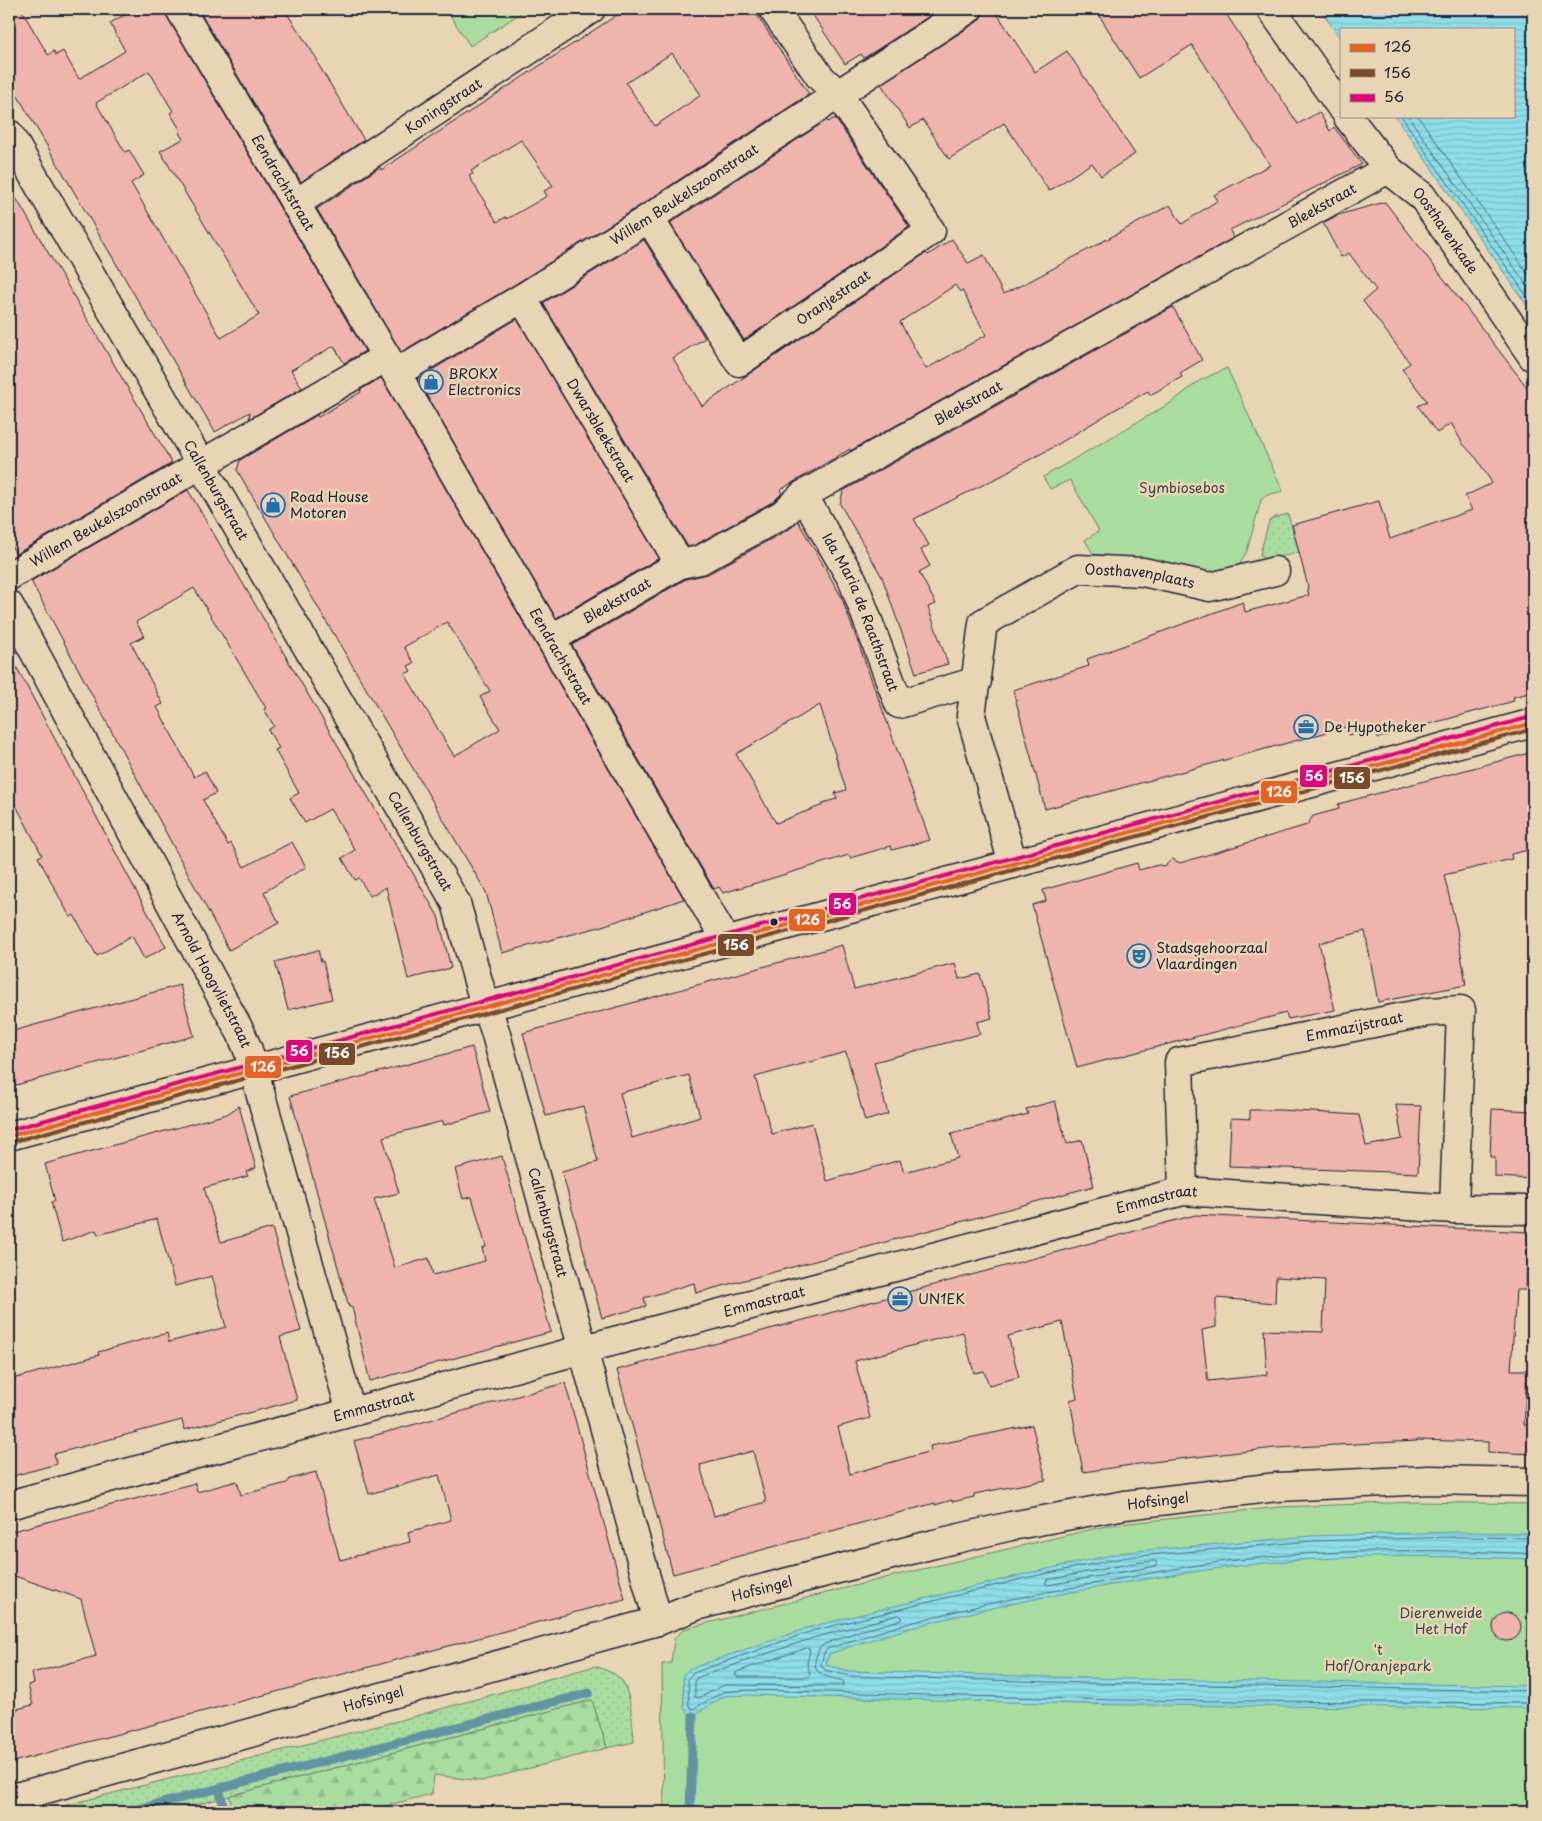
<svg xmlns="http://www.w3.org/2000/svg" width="1542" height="1821" viewBox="0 0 1542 1821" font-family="'Playpen Sans',sans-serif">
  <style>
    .grass { fill: url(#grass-dots); stroke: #66806d }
    .forest { fill: url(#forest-firs); stroke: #66806d }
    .green { fill: #a9dd9f; stroke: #66806d }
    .water { fill: url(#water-rules); stroke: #6293a3 }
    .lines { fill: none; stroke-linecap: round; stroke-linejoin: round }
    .shore { stroke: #4d6d80; stroke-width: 1 }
    .stream { stroke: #6293a3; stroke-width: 9 }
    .building { fill: #efb4ab; stroke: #22223b; fill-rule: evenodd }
    .minor-casing { stroke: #22223b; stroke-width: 31 }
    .tertiary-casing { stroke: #22223b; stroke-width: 31 }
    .minor { stroke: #e8d5b3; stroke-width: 28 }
    .tertiary { stroke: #e8d5b3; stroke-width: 28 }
    .bus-1-casing { stroke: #e8d5b3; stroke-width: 8 }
    .bus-2-casing { stroke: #e8d5b3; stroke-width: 8 }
    .bus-3-casing { stroke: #e8d5b3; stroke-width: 8 }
    .bus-1 { stroke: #e86223; stroke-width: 4 }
    .bus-2 { stroke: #7a4b2a; stroke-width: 4 }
    .bus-3 { stroke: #e5007d; stroke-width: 4 }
    .bus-dot { fill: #22223b; stroke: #e8d5b3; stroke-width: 2 }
    .labels { text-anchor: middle; stroke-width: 5; stroke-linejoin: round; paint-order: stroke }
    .street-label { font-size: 14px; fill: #22223b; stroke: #e8d5b3 }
    .poi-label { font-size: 14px; fill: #22223b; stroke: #e8d5b3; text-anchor: start }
    .park-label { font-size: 14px; fill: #3d474f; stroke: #e8d5b3 }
    .line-badge { stroke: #e8d5b3; stroke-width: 2 }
    .badge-label { font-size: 14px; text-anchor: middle; font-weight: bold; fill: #fff }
  </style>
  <defs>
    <pattern id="grass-dots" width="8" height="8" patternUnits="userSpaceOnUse" patternTransform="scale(1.25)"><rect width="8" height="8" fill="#a9dd9f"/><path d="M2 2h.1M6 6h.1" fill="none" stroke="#91bd8a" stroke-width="1.8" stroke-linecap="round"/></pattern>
    <pattern id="forest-firs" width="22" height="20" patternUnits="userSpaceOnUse" patternTransform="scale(1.25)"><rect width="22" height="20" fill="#a9dd9f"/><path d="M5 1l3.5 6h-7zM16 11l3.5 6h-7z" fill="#91bd8a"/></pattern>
    <pattern id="water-rules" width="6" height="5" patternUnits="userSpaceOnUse" patternTransform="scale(1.25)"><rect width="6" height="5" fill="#8ddee8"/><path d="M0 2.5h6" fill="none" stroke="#79bec8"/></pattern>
  </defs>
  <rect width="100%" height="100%" fill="#e8d5b3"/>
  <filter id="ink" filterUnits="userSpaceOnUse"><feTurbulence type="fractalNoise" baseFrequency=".02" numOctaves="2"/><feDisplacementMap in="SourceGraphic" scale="10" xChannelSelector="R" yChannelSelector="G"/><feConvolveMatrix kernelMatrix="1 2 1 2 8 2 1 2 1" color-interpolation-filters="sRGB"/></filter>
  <g filter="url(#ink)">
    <g class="grass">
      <path d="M1288,514L1299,552L1266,561L1262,558L1260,554L1269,521L1273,518Z"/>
      <path d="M595,1666C605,1670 617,1673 623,1682C631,1696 633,1726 634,1742L607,1748L592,1700L169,1812H39L405,1719Z"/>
    </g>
    <path class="forest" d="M592,1700L607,1748L481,1781L434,1775L432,1794L361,1812H234L229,1796Z"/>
    <g class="green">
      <path d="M446,9H522L524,11L470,46Z"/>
      <path d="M1227,368L1283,491L1267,495L1261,500L1247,551L1239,566L1213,574L1146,560L1093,554L1085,540L1099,531L1070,480L1050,489L1043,477L1172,402L1199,381Z"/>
      <path d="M1417,1502L1533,1504V1812H664L662,1664L671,1663L674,1639L684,1629L897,1575L1110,1525L1280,1507Z"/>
    </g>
    <g class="water">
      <path d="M1320,9H1520L1533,29V314L1395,116H1513V29H1341V39Z"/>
      <path d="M1457,1532L1533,1533V1559C1444,1556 1354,1554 1265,1563C1202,1569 1140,1580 1078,1591C994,1606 909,1625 829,1654L826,1665L850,1671L1087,1678L1533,1686V1708L1116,1705L748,1695L724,1696L693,1716L684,1709L683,1675L689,1669L810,1627L1029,1573L1126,1552L1312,1536Z"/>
    </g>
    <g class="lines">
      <g class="shore">
        <path d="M1401,116L1533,305"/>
        <path d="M1408,116L1533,294"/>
        <path d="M1418,116L1533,281"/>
        <path d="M1533,1538L1457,1537L1312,1541L1127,1557L1030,1577L812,1631L693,1673L688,1678L689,1706L693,1709L723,1692L748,1690L1116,1700L1533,1703"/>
        <path d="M1533,1554C1422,1548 1308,1549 1198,1565C1161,1571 1124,1578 1087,1585C999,1600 911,1619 827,1649L824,1653L821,1664L825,1670L850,1676L1086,1683L1533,1691"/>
        <path d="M1155,1561L1158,1563L1156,1566L1048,1585L1045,1583L1047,1580L1128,1564Z"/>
        <path d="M899,1615L902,1617L901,1620L859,1631L825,1644C819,1647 818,1651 816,1657C811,1676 829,1677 843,1681L844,1683L843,1686L724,1685L699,1698L695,1697V1681L696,1678L813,1638Z"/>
        <path d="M807,1648L810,1650L807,1663L810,1674L808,1677H738L735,1675L737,1672Z"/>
      </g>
      <g class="stream">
        <path d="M219,1788L225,1812"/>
        <path d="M127,1812L589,1693"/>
        <path d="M690,1812L693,1716"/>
      </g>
    </g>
    <g class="building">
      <path d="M9,9H21L48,55L54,51L56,55L63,51L79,79L125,51L110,23L135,9H164L167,17L365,351L344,363L334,346L291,370L302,388L249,419L250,412L215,432L9,81ZM149,71L173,111L170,113L181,131L179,133L183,139L160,151L259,315L221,338L131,183L144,175L129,150L125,152L96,103Z"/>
      <path d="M198,9H284L317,59L318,64L364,140L301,182Z"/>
      <path d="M626,9H753L809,94L641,205L514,285L401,352L317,209L380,167L381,170ZM672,53L701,95L655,126L626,83ZM521,140L553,186L544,191L547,196L507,219L506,217L497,222L469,176L473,174L471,171Z"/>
      <path d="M809,9H940L864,58L861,54L845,64Z"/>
      <path d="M984,9H994L1035,72L1067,51L1135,154L1101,176L1092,163L1049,191L1004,123L949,159L923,120L910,128L881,84L977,22L982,16Z"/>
      <path d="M1095,9H1223L1298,124L1319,112L1330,131L1334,127L1362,164L1230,230L1233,238L850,451V449L780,490L782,493L774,501L695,545L688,547L543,303L644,240L705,338L673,358L702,406L926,253L928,255L952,239L968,263L984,255L1003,294L1030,281L1170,205L1182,224L1218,200L1214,195L1270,165L1192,45L1139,78ZM955,285L960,292L962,290L986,335L926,369L900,322Z"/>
      <path d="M835,118L909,227L744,340L670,223L827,120L828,122Z"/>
      <path d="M9,186L172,463L16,554L9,542Z"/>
      <path d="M1385,202L1533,395V692L1513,697L1514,701L1378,738L1375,728L1348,735L1346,727L1045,809L1013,690L1089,666L1087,659L1243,602L1245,612L1309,595L1307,588L1308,587L1292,525L1379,501L1390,539L1472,510L1465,496L1492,483L1477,459L1463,444L1451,423L1437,433L1418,406L1427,401L1402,369L1410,363L1363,301L1376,290L1349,253L1341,257L1323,223L1338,215Z"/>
      <path d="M1173,307L1202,360L1180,373L1182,377L1150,395L1148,391L1109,413L1052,448L1008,471L1009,472L914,519L929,545L921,550L930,566L919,572L936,604L928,607L948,664L916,673L882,577L840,504L843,491Z"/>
      <path d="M517,319L659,558L556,618L417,379Z"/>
      <path d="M381,378L383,381L684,899L599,927L502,953L486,892L237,470L240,460L317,415L318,417L361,392L360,390ZM447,622L490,691L480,697L500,729L454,756L405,674L411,671L408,666L414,663L404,647Z"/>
      <path d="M188,490L438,916L451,968L408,979L386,887L370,896L359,878L355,880L342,858L355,850L330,809L305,823L290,798L299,793L275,750L279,748L268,730L274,726L264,709L266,708L194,588L136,622L144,636L131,643L163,704L157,707L194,777L205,771L216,793L203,800L228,845L231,843L244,867L292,842L306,867L264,892L279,923L229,950L31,581Z"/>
      <path d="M798,521L841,596L930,840L892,850L891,846L850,858L849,855L723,893L719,887L714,889L572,645L686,579L708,574L791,528ZM820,705L846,790L835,793L837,799L822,803L823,805L776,823L736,754Z"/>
      <path d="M9,653L166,947L144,959L132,936L97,956L74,915L70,917L38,857L42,855L9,792Z"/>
      <path d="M1533,752V849L1511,854L1512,859L1444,875L1457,929L1466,985L1378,1002L1365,931L1319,943L1335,1010L1288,1019L1286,1013L1077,1068L1032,905L1046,901L1043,890L1137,863L1139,870L1158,865L1165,866L1172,859L1180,863L1307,825L1313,816L1339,809L1338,804Z"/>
      <path d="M842,945L854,989L955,963L959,979L980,974L992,1018L977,1022L980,1034L874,1062L888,1114L865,1121L846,1052L755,1077L772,1134L812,1123L827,1181L900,1160L904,1172L958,1158L951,1134L1028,1114L1026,1109L1055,1101L1067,1144L1082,1140L1094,1186L696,1293L694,1283L644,1298L646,1306L602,1318L562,1172L598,1162L583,1106L546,1116L523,1033ZM689,1075L700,1117L632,1138L620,1093Z"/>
      <path d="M318,950L321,962L323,961L332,999L288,1010L275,962Z"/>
      <path d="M180,985L194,1036L9,1087V1032Z"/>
      <path d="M472,1047L490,1112L444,1125L443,1121L383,1137L399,1193L374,1199L395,1268L429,1258L433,1275L485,1261L482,1248L486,1247L472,1197L463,1199L455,1169L502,1156L551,1332L370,1381L352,1307H349L290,1096Z"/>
      <path d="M1396,1105L1421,1106L1418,1173L1229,1166L1231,1118L1250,1119V1110H1281L1359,1115L1366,1146L1402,1139Z"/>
      <path d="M239,1106L256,1168L246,1172L248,1176L204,1188L221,1242L272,1228L301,1331L280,1337L297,1400L184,1430L182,1420L54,1454L57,1464L9,1477V1380L99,1355L98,1352L167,1333L169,1342L226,1327L212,1276L175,1286L157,1219L98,1235L96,1230L62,1242L51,1202L55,1201L45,1164L227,1114Z"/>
      <path d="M1492,1109L1533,1111V1179L1495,1177V1157H1490Z"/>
      <path d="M1195,1215L1529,1232L1526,1290H1516L1511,1370H1527L1524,1425H1533V1454L1488,1452V1442L1417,1440V1441L1275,1448L1152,1462L1083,1472L1070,1400L1077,1398L1062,1322L1008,1336L1019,1377L989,1385L984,1371L974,1373L963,1332L855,1361L870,1418L838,1427L850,1474L931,1451L930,1446L1032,1425L1046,1480L974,1494V1497L952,1502V1500L935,1505V1503L673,1574L617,1370ZM1276,1277L1325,1280L1323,1332L1264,1330L1267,1375L1208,1381L1202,1330L1216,1327V1298L1275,1303ZM753,1451L766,1502L714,1516L700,1465Z"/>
      <path d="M565,1383L625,1599L9,1763V1711L33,1705L28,1685L34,1683L32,1673L96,1656L81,1599L9,1574V1532L195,1483L197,1492L237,1481L241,1495L287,1483L290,1479L316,1472L340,1560L410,1542L408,1532L451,1520L439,1475L369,1494L354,1441Z"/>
      <circle cx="1507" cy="1627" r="14"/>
    </g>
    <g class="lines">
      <g class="minor-casing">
        <g id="minor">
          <path id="s1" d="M180,9L396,373L726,941"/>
          <path d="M1271,9L1341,107"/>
          <path id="s2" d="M1347,116L1388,169L1422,196L1533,357"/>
          <path id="s3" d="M9,134L456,903L480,988L495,1031L658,1621"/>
          <path id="s4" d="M295,204L591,9"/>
          <path id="s5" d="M649,218L739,362L931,231L838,94L820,77L773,9"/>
          <path id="s6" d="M522,298L680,564"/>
          <path id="s7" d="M396,373L522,298L649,218L968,9"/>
          <path id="s8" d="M803,495L853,581L899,704L977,681"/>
          <path id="s9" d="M9,576L386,357"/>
          <path id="s10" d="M9,605L241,1033L248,1050L351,1412"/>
          <path id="s11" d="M551,639L680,564L700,560L783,514L803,495L1388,169"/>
          <path id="s12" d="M1013,864L971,716L983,623L1078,569L1143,572L1210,587L1275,571"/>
          <path id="s13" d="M1183,1191L1179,1062L1428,1012L1461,1010L1454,1209"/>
          <path id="s14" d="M9,1505L584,1349L1183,1191L1454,1209L1533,1210"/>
          <path id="s15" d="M9,1799L658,1621L696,1606L934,1544L1011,1526L1125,1505L1277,1487L1429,1480L1533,1482"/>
        </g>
      </g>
      <g class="tertiary-casing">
        <path id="tertiary" d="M9,1136C516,997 1026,862 1533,723"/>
      </g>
      <use href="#minor" class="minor"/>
      <use href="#tertiary" class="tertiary"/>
      <g class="bus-1-casing">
        <path id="bus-1" d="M9,1136L1533,723"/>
      </g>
      <g class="bus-2-casing">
        <path id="bus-2" d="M11,1142L1533,729"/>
      </g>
      <g class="bus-3-casing">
        <path id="bus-3" d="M9,1130L1531,717"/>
      </g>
      <use href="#bus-1" class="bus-1"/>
      <use href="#bus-2" class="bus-2"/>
      <use href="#bus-3" class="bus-3"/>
    </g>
  </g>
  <defs>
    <g id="shop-ring" transform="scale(1.25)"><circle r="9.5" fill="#e8d5b3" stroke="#1f6fb2" stroke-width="1.5"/><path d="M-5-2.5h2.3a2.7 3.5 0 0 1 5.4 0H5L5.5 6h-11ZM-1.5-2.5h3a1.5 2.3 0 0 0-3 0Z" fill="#1f6fb2"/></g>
    <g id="office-ring" transform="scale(1.25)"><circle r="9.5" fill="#e8d5b3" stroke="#1f6fb2" stroke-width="1.5"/><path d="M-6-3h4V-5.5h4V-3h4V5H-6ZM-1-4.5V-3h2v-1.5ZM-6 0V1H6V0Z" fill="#1f6fb2"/></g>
    <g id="theatre-ring" transform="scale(1.25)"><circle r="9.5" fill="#e8d5b3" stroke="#1f6fb2" stroke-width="1.5"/><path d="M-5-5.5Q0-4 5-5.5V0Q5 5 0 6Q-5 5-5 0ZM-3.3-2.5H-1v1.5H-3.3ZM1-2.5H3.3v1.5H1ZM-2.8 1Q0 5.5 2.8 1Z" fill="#1f6fb2"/></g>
  </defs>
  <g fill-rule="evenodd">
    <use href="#shop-ring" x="431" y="382"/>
    <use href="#shop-ring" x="273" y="505"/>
    <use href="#office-ring" x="1306" y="727"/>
    <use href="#theatre-ring" x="1139" y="956"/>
    <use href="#office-ring" x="900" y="1299"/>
  </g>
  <circle class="bus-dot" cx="774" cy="922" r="4.5"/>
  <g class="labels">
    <g class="street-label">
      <text dy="5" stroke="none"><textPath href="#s4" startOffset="178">Koningstraat</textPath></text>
      <text dy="5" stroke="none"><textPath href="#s1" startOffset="202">Eendrachtstraat</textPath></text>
      <text dy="5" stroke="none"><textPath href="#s7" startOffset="339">Willem Beukelszoonstraat</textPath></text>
      <text dy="5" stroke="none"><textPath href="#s11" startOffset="886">Bleekstraat</textPath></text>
      <text dy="5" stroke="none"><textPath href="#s2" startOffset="152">Oosthavenkade</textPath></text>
      <text dy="5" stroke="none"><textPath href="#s5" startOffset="284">Oranjestraat</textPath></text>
      <text dy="5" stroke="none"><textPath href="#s11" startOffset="481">Bleekstraat</textPath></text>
      <text dy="5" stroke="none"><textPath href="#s6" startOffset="154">Dwarsbleekstraat</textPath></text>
      <text dy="5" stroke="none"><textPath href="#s3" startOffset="412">Callenburgstraat</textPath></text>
      <text dy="5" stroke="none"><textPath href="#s9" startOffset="112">Willem Beukelszoonstraat</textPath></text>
      <text dy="5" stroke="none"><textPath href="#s12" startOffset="419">Oosthavenplaats</textPath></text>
      <text dy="5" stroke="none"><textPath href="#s11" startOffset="76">Bleekstraat</textPath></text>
      <text dy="5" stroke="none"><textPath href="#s8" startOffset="131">Ida Maria de Raathstraat</textPath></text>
      <text dy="5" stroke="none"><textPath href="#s1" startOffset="751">Eendrachtstraat</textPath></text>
      <text dy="5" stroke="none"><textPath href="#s3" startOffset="818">Callenburgstraat</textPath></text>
      <text dy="5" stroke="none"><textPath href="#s10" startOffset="426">Arnold Hoogvlietstraat</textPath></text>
      <text dy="5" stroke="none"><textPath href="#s13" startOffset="308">Emmazijstraat</textPath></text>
      <text dy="5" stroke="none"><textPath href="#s14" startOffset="1188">Emmastraat</textPath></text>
      <text dy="5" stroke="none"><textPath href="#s3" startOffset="1222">Callenburgstraat</textPath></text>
      <text dy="5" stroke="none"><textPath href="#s14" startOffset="782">Emmastraat</textPath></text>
      <text dy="5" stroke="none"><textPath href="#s14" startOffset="378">Emmastraat</textPath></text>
      <text dy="5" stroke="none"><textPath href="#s15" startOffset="1188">Hofsingel</textPath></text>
      <text dy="5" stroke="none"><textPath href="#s15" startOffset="782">Hofsingel</textPath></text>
      <text dy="5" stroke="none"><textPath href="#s15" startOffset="378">Hofsingel</textPath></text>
    </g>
    <g class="poi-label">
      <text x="448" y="379">BROKX<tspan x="448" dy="16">Electronics</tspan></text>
      <text x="290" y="502">Road House<tspan x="290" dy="16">Motoren</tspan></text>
      <text x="1324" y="732">De Hypotheker</text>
      <text x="1156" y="953">Stadsgehoorzaal<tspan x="1156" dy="16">Vlaardingen</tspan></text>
      <text x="918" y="1304">UN1EK</text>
    </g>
    <g class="park-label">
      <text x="1182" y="493">Symbiosebos</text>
      <text x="1441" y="1618">Dierenweide<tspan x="1441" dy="16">Het Hof</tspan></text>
      <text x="1378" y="1655">'t<tspan x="1378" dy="16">Hof/Oranjepark</tspan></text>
    </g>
  </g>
  <g class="line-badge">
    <rect x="1299" y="764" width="29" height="24" rx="5" fill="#e5007d"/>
    <rect x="1333" y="766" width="38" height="24" rx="5" fill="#7a4b2a"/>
    <rect x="1260" y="780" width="38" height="24" rx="5" fill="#e86223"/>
    <rect x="828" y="892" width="29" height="24" rx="5" fill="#e5007d"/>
    <rect x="788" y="908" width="38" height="24" rx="5" fill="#e86223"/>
    <rect x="717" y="933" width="38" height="24" rx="5" fill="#7a4b2a"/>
    <rect x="285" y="1039" width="28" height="24" rx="5" fill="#e5007d"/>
    <rect x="318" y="1042" width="38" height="24" rx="5" fill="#7a4b2a"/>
    <rect x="244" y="1055" width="38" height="24" rx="5" fill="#e86223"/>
  </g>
  <g class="badge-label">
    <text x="1314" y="781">56</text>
    <text x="1352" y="783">156</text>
    <text x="1279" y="797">126</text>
    <text x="842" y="909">56</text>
    <text x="807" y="925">126</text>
    <text x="736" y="950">156</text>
    <text x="299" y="1056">56</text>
    <text x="337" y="1058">156</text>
    <text x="263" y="1072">126</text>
  </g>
  <rect width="1542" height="1821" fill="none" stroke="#e8d5b3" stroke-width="30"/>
  <rect x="15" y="15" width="1512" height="1791" fill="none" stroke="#22223b" stroke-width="2" filter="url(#ink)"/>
  <rect x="1340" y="28" width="175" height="90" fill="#e8d5b3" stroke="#998d83"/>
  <rect x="1350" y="44" width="25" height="8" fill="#e86223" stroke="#998d83"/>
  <text x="1384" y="52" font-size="15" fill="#22223b">126</text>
  <rect x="1350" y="69" width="25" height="8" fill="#7a4b2a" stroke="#998d83"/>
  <text x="1384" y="78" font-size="15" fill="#22223b">156</text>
  <rect x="1350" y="94" width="25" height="8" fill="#e5007d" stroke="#998d83"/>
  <text x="1384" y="102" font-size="15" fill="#22223b">56</text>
</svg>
